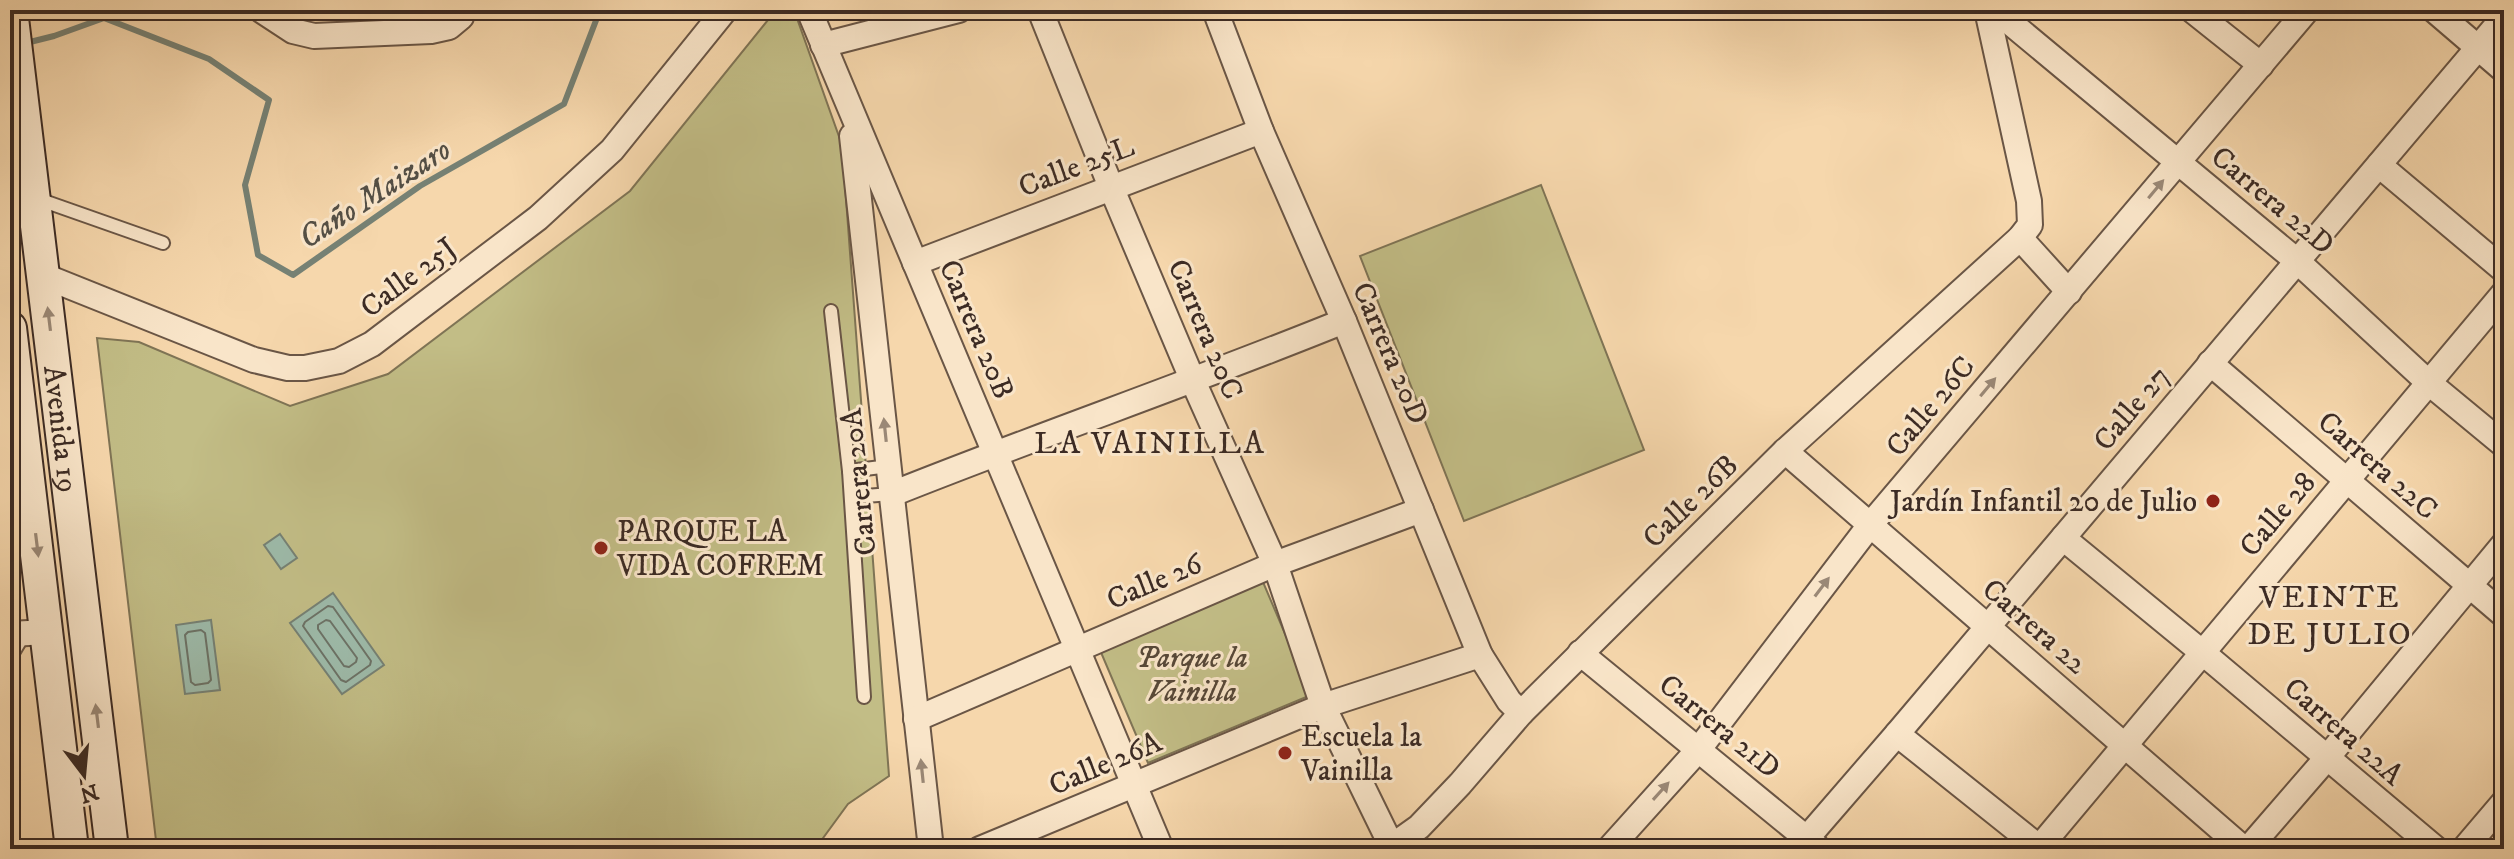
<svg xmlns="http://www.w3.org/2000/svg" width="2514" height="859" viewBox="0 0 2514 859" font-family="'IM FELL DW Pica',serif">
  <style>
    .green { fill: #c2bd86; stroke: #7f7455; stroke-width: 2 }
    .water { fill: #9dbaa9; stroke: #768174; stroke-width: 2 }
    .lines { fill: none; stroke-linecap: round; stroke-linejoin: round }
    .shore { stroke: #6c7266; stroke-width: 2 }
    .stream { stroke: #768174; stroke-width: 6 }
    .lane-casing { stroke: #6a5646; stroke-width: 16 }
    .street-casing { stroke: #6a5646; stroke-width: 28 }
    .secondary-casing { stroke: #3c2b24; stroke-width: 36 }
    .lane { stroke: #f9e5c9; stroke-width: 12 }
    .street { stroke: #f9e5c9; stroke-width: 24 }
    .secondary { stroke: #f9e5c9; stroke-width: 32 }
    .oneway { fill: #9a8876 }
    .poi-dot { fill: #8f2418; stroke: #f9e5c9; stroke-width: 3 }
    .labels { text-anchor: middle; stroke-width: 6; stroke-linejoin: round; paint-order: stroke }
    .street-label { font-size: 30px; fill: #3c2b24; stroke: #f9e5c9 }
    .poi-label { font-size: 30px; fill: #3c2b24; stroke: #f9e5c9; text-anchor: start }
    .park-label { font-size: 30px; font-style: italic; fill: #574838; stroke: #f9e5c9 }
    .water-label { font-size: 32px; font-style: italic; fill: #544f45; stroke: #f9e5c9 }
    .neighbourhood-label { font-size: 32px; letter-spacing: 2px; fill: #3c2b24; stroke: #f9e5c9 }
  </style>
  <rect width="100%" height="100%" fill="#f6d7ac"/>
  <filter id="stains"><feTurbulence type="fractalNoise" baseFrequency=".0025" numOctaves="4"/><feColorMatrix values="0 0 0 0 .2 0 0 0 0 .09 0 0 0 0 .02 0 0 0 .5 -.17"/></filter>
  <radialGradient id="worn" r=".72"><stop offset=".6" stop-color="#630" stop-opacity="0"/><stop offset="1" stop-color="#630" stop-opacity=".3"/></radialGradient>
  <g class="green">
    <path d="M776,10H794L842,145L889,776L848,804L815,849H157L97,338L139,342L290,406L388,374L630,191Z"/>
    <path d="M1541,185L1644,450L1464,521L1360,256Z"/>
    <path d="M1260,575L1311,695L1148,763L1097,643Z"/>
  </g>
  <g class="water">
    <path d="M280,534L297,558L281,569L264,545Z"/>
    <path d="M333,593L384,665L342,694L290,623Z"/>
    <path d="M211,620L220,690L185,694L176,625Z"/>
  </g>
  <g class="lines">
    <g class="shore">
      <path d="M328,606L333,607L371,661L370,665L346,682L341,680L303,626L305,622Z"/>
      <path d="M326,620L330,621L357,658L356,662L349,667L344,666L318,629V625Z"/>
      <path d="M201,630L205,633L211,680L208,683L195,685L191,682L185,635L188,632Z"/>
    </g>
    <path class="stream" d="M26,43L54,36L104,18L209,59L269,100L245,185L258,255L293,275L420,186L564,104L600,10"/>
    <g class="lane-casing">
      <g id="lane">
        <path d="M38,199L163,243"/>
        <path d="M831,311L849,471L864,697"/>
        <path d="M849,471L889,466"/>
        <path d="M851,497L892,494"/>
        <path d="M10,658L25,633"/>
      </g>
    </g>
    <g class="street-casing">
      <g id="street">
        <path d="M261,10L293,31L314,36L431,31L449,27L461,17L460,10"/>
        <path d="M809,10L1161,849"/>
        <path d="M1040,10L1111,187L1193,381L1275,564L1323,706L1393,849"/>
        <path d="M1215,10L1261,131L1344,321L1480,655L1509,701L1521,713"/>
        <path d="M1995,10L2297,261L2429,383L2504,445"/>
        <path d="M2192,10L2261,65"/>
        <path d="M2434,10L2504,70"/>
        <path d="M823,45L959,10"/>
        <path d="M852,136L931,849"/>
        <path d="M2379,165L2504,270"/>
        <path d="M2020,238L2069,292"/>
        <path d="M915,263L1261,131"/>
        <path d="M44,276L254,360L288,368H305L339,361L372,344L538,218L612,150L725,10"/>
        <path d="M2210,363L2504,615"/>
        <path d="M1785,451L2244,849"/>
        <path d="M892,494C1042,434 1194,382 1344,321"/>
        <path d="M2063,538L2203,653L2436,849"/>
        <path d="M10,634L47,632"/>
        <path d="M1580,653L1817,847"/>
        <path d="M916,719L1275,564L1421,510"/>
        <path d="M1897,734L2041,849"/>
        <path d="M1807,838L1897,734L2504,17"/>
        <path d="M980,849L1323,706L1480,655"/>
        <path d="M1388,849L1419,827L1460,784L1521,713L1785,451L2020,238L2030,225L2029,201L1987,10"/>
        <path d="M1609,849L1699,749L1870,525L2307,10"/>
        <path d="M2038,849C2192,663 2349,479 2504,293"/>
        <path d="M2248,849L2326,759L2504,544"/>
        <path d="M2464,849L2504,802"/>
      </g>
    </g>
    <g class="secondary-casing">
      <g id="secondary">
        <path id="s1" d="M11,10L112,849"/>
        <path d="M10,328L72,849"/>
      </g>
    </g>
    <use href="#lane" class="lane"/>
    <use href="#street" class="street"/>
    <use href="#secondary" class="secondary"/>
  </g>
  <defs><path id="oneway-solid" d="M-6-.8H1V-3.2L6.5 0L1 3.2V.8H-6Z" transform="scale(2)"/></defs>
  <g class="oneway">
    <use href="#oneway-solid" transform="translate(2156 189) rotate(-50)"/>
    <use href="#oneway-solid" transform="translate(49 319) rotate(-97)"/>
    <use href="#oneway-solid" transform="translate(1988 387) rotate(-50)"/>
    <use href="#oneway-solid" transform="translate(885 430) rotate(-96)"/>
    <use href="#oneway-solid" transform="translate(37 545) rotate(83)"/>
    <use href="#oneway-solid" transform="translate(1822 587) rotate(-53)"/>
    <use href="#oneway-solid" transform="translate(97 716) rotate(-97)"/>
    <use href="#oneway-solid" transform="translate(922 771) rotate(-96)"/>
    <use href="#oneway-solid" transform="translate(1661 791) rotate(-48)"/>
  </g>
  <g class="poi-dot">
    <circle cx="2213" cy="501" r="8"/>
    <circle cx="601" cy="548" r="8"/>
    <circle cx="1285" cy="753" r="8"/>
  </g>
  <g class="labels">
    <g class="street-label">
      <text transform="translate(1076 166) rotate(-21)" y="10">Calle 25L</text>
      <text transform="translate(2273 200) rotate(40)" y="10">Carrera 22D</text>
      <text transform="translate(408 277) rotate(-37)" y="10">Calle 25J</text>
      <text transform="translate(977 329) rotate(67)" y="10">Carrera 20B</text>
      <text transform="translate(1206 329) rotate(67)" y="10">Carrera 20C</text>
      <text transform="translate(1391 353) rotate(67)" y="10">Carrera 20D</text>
      <text transform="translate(1930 406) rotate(-50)" y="10">Calle 26C</text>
      <text transform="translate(2131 408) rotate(-50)" y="10">Calle 27</text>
      <text dy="10" stroke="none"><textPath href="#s1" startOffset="422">Avenida 19</textPath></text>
      <text transform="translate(2378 465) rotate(41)" y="10">Carrera 22C</text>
      <text transform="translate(858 482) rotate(-96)" y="10">Carrera 20A</text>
      <text transform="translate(1690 501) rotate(-44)" y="10">Calle 26B</text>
      <text transform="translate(2277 514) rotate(-50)" y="10">Calle 28</text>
      <text transform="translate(1154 581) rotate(-23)" y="10">Calle 26</text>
      <text transform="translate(2035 626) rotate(41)" y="10">Carrera 22</text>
      <text transform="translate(1720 726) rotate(39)" y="10">Carrera 21D</text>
      <text transform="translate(2344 731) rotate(41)" y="10">Carrera 22A</text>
      <text transform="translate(1105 763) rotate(-23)" y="10">Calle 26A</text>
    </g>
    <g class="poi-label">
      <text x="2197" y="511" text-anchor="end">Jardín Infantil 20 de Julio</text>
      <text x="617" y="541">PARQUE LA<tspan x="617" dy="34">VIDA COFREM</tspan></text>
      <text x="1301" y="746">Escuela la<tspan x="1301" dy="34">Vainilla</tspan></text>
    </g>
    <g class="park-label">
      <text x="1192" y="667">Parque la<tspan x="1192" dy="34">Vainilla</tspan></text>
    </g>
    <g class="water-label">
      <text transform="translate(374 193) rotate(-33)" y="11">Caño Maizaro</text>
    </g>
    <g class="neighbourhood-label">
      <text x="1150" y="453">LA VAINILLA</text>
      <text x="2330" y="607">VEINTE<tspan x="2330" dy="37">DE JULIO</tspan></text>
    </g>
  </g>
  <rect width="2514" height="859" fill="none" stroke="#f6d7ac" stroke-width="40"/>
  <rect x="12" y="12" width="2490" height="835" fill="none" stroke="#3c2b24" stroke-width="4"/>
  <rect x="20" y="20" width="2474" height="819" fill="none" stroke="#3c2b24" stroke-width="2"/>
  <g transform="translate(84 775) rotate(164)" stroke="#f9e5c9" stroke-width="6" paint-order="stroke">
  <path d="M0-6L14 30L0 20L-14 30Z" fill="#3c2b24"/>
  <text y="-12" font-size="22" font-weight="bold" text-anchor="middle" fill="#3c2b24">N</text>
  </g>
  <rect width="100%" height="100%" filter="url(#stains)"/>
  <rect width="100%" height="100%" fill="url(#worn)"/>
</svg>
